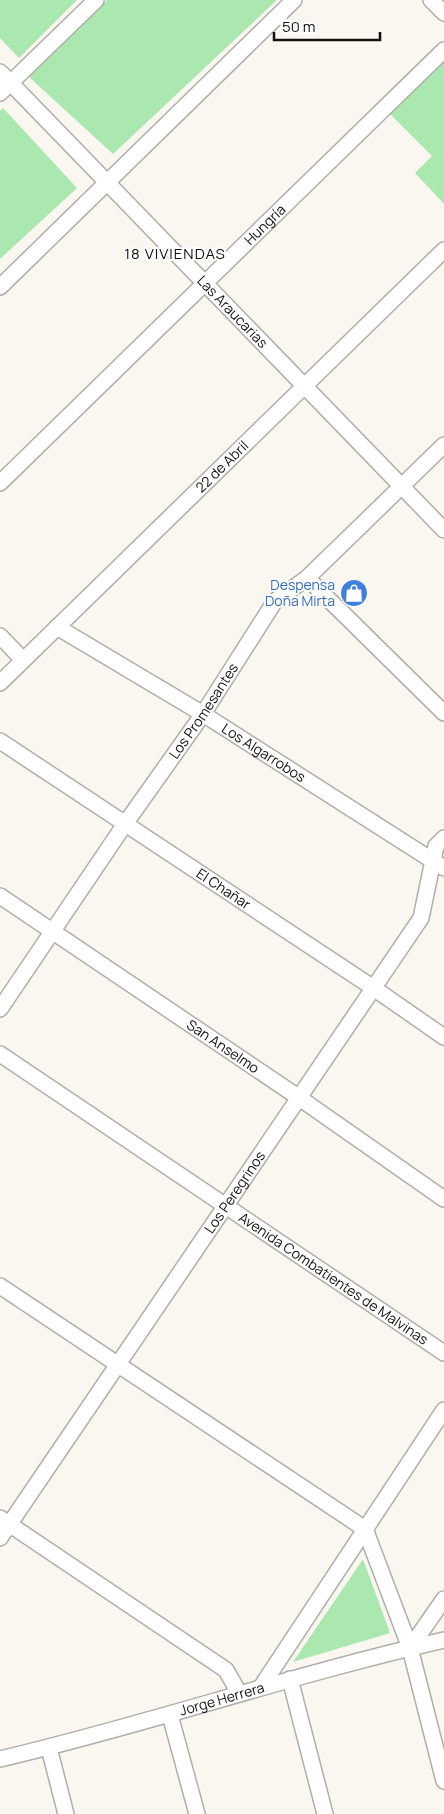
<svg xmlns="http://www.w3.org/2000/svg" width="444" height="1814" viewBox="0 0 444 1814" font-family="Manrope,sans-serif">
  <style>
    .green { fill: #abe8b0 }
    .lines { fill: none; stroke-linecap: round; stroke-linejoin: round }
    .minor-casing { stroke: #b0aea8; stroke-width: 18 }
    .minor { stroke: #fff; stroke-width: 15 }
    .labels { text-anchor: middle; stroke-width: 4; stroke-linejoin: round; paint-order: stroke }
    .street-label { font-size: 14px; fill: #11100e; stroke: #fff }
    .shop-label { font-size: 14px; fill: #366cbe; stroke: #fff; text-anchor: end }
    .neighbourhood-label { font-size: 15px; letter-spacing: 1px; fill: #11100e; stroke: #fff }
  </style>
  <rect width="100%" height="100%" fill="#faf7f1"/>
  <g class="green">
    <path d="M0,0H77L19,58L0,38Z"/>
    <path d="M107,0H277L113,154L29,77Z"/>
    <path d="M444,60V204L415,173L432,156L389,113Z"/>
    <path d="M3,108L77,188L0,259V111Z"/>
    <path d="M363,1559L390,1633L293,1662Z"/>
  </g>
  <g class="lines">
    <g class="minor-casing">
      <g id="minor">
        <path d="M431,0L444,13"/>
        <path id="s1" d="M0,72L444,530"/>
        <path d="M0,93L96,0"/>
        <path d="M0,287L294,0"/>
        <path id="s2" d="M0,483L444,50"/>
        <path d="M307,578L444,713"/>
        <path id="s3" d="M57,627L203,714L444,868"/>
        <path d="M0,636L23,660"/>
        <path id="s4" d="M0,683L444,250"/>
        <path id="s5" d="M0,741L372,987L444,1037"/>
        <path id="s6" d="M0,896L298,1097L444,1199"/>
        <path id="s7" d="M0,1009L125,824L203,714L275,601L307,578L444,445"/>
        <path id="s8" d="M0,1054L444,1353"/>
        <path d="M0,1286L365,1529L410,1648L444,1781"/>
        <path d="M0,1518L226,1670L239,1693"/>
        <path id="s9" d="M0,1538L421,918L436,846L444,838"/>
        <path d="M410,1648L444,1599"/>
        <path d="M290,1679L325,1814"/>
        <path d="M261,1687L444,1410"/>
        <path d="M170,1715L197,1814"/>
        <path d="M49,1748L66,1814"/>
        <path id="s10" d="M0,1759C149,1724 294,1674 444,1640"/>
      </g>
    </g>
    <use href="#minor" class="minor"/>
  </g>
  <defs>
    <g id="shop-disc" transform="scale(1.4375)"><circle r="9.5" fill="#3f7fe0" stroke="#fff"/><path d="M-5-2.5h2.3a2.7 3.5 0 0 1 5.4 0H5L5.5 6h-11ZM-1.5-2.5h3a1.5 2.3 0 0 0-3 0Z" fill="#fff"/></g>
  </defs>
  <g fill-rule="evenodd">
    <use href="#shop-disc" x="354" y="593"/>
  </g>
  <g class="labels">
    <g class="street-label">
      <text dy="5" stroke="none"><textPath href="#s2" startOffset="370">Hungría</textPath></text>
      <text dy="5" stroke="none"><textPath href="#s1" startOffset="334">Las Araucarias</textPath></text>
      <text dy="5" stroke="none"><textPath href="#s4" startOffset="310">22 de Abril</textPath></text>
      <text dy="5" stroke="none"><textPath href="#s7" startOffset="361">Los Promesantes</textPath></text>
      <text dy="5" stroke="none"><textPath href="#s3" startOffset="242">Los Algarrobos</textPath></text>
      <text dy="5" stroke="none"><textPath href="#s5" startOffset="268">El Chañar</textPath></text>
      <text dy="5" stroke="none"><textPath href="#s6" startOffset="269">San Anselmo</textPath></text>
      <text dy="5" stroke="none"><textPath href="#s9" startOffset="418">Los Peregrinos</textPath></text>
      <text dy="5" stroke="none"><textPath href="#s8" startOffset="402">Avenida Combatientes de Malvinas</textPath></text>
      <text dy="5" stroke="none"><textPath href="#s10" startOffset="230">Jorge Herrera</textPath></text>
    </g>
    <g class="shop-label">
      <text x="335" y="590">Despensa<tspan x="335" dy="16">Doña Mirta</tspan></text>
    </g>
    <g class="neighbourhood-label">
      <text x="175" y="259">18 VIVIENDAS</text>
    </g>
  </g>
  <path d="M274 32v8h106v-8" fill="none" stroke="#11100e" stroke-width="2.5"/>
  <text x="282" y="32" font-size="15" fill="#11100e" stroke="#ffffff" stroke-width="4" paint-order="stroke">50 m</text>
</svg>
